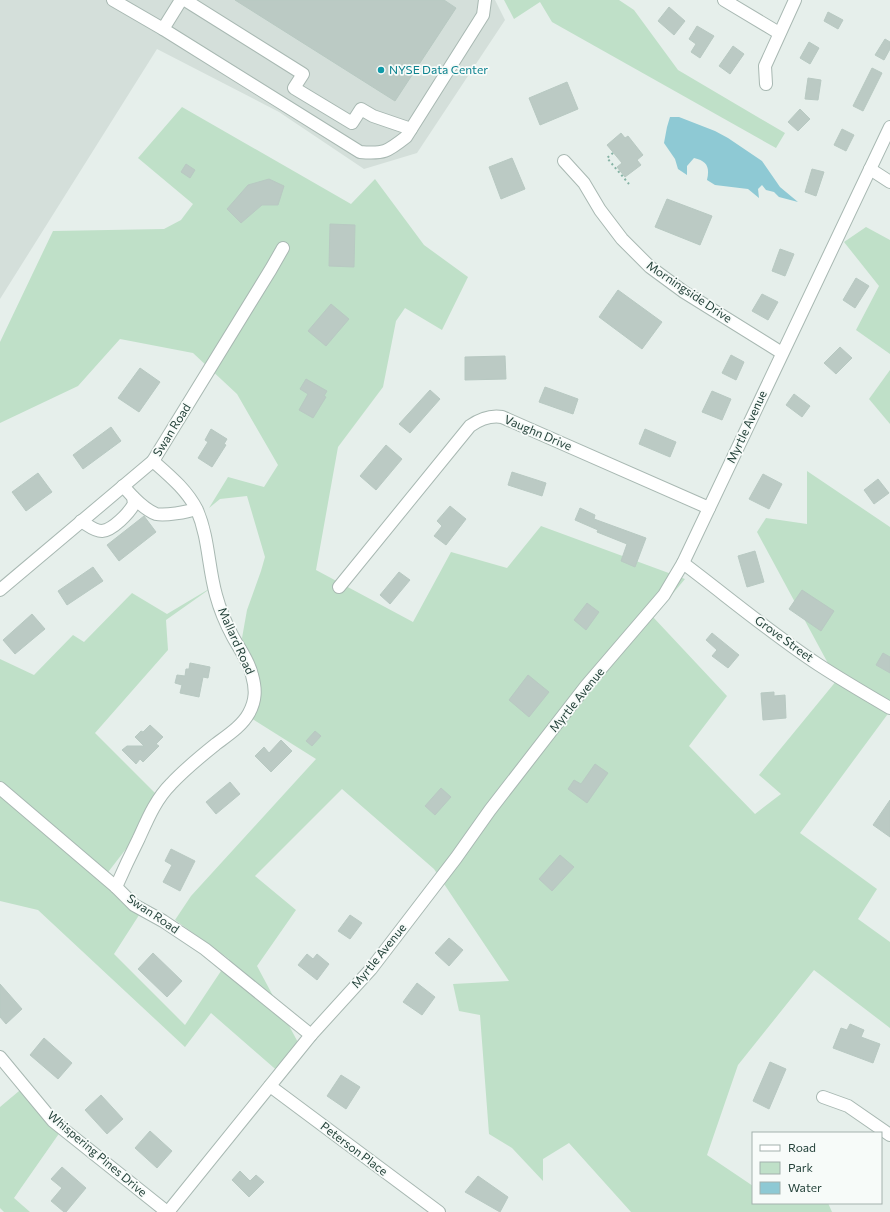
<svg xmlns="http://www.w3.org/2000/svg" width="890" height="1212" viewBox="0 0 890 1212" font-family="Commissioner,sans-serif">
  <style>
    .built { fill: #d4dfda }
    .green { fill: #bfe0c8 }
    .water { fill: #8ec9d4 }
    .building { fill: #bbcac4; stroke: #b8c9c2 }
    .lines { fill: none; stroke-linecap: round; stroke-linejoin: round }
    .minor-casing { stroke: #a8b8b2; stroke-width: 14 }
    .path { stroke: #86b3a5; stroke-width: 2; stroke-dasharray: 2 3; stroke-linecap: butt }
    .minor { stroke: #fff; stroke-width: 12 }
    .culture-dot { fill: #0f9aa8; stroke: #f7fbf9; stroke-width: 1.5 }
    .labels { text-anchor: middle; stroke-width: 3.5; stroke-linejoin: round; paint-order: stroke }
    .culture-label { font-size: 12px; fill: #0d838f; stroke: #f7fbf9; text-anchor: start }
    .street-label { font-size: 12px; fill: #24423a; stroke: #f7fbf9 }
  </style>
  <rect width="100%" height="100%" fill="#e6efeb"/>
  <path class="built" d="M0,0H495L505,20L417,153L364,169L279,112L157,49L0,299Z"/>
  <g class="green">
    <path d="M504,0H619L634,10L678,70L785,133L776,148L552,22L540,2L514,19Z"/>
    <path d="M182,107L351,204L375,179L424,245L468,277L442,330L405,308L396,321L383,387L338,447L316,570L413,622L451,552L507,568L541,526L685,579L653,617L727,696L689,746L755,814L781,794L759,775L837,680L757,532L766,518L807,524V471L890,527V711L800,833L877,889L858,919L890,942V1028L814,970L738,1065L707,1155L753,1186V1203H828L832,1212H631L569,1143L543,1159V1181L512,1148L489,1134L480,1015L459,1011L453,984L509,981L434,869L342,789L255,876L296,910L257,966L301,1048L281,1074L211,1013L185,1047L38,910L0,901V659L34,675L73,635L84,642L132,593L167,614L214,586L166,620L168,650L95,733L163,801L102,880L141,912L114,954L185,1025L229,959L175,920L191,896L316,759L251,718L259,689L242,638L247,610L261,571L265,557L247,496L220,499L209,508L228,477L264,487L278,465L237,394L193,353L120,339L78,386L0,423V342L53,231L164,229L181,220L193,204L138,158Z"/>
    <path d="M866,227L890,240V354L856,330L879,286L844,242Z"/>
    <path d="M890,370V424L869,399Z"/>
    <path d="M25,1086L65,1125L14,1198L30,1212H4L0,1208V1107Z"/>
  </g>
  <path class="water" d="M670,117H679L715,131L728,138L762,161L780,187L798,202L779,197L774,192L766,190L762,185L758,189L759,198L748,189L715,185L707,180C710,167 707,161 694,158L687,166V175L678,169L675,159L664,143L667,127Z"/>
  <g class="building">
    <path d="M235,0H444L456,8L395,101Z"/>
    <path d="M669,7L685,21L674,35L658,21Z"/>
    <path d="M828,12L843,20L838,29L824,21Z"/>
    <path d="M697,26L714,36L700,58L691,52L696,44L689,39Z"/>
    <path d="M885,39L890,42V49L884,60L875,55Z"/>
    <path d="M809,42L819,48L810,64L800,58Z"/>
    <path d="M733,46L744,54L730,74L719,66Z"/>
    <path d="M872,68L882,73L863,111L853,106Z"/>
    <path d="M808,78L821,80L818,100L805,99Z"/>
    <path d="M567,82L578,109L540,125L529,98Z"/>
    <path d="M800,109L810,119L798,131L788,122Z"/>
    <path d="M842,129L854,135L846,151L834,145Z"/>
    <path d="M621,133L625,138L628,136L643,155L637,160L641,165L625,177L617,167L622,163L607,145Z"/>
    <path d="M512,158L525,189L501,199L489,167Z"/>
    <path d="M186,164L195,170L190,178L181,172Z"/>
    <path d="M812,169L824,172L816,196L805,192Z"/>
    <path d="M269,179L284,186L278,205H262L241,223L227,209L248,185Z"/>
    <path d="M667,199L712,216L700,245L655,227Z"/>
    <path d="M330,224L355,225L354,267L329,266Z"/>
    <path d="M780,249L794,254L785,276L772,271Z"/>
    <path d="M856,278L869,286L855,308L843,300Z"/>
    <path d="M618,290L662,322L642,349L599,317Z"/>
    <path d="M762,294L778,302L768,320L752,311Z"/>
    <path d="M331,304L349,319L326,346L308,331Z"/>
    <path d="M840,347L852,358L836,374L824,363Z"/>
    <path d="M731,355L744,362L736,380L722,373Z"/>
    <path d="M505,356L506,379L465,380V357Z"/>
    <path d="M140,368L160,382L139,412L118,398Z"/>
    <path d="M306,379L327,391L324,396L326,397L313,418L299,410L308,394L300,389Z"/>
    <path d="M545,387L578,399L573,414L539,402Z"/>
    <path d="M430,390L440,399L410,433L399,424Z"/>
    <path d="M712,391L731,399L722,420L702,412Z"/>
    <path d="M794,394L810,406L802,417L786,405Z"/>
    <path d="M111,427L121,441L83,469L73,455Z"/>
    <path d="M211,429L227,439L224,444L226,445L212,467L198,458L208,442L205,440Z"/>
    <path d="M645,429L676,442L670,457L639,444Z"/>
    <path d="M386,445L402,459L376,490L360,476Z"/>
    <path d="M512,472L546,483L542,496L508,485Z"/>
    <path d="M38,473L52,492L26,511L12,492Z"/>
    <path d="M763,474L782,484L769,509L749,499Z"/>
    <path d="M878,479L889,493L874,504L864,490Z"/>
    <path d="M450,506L466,519L446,545L434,536L442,526L437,521Z"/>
    <path d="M580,508L595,515L594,519L646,538L635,567L621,561L627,544L597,532L598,530L575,520Z"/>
    <path d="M144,516L156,532L119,561L107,545Z"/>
    <path d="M755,551L764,582L747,587L738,556Z"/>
    <path d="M93,567L103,581L67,605L58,591Z"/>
    <path d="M399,572L410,580L390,604L380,595Z"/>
    <path d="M802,590L834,611L821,631L789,609Z"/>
    <path d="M587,603L599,612L586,630L574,620Z"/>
    <path d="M32,614L45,629L15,654L3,640Z"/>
    <path d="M712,633L739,655L728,668L712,656L717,650L706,640Z"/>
    <path d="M883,653L890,657V673L876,665Z"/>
    <path d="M190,663L210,667L208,678L203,677L199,697L180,693L182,685L175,683L177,675L185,676L186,669H189Z"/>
    <path d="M528,675L549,692L529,717L509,700Z"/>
    <path d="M774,692V696L785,695L786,718L763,720L761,693Z"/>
    <path d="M150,725L163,737L156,744L159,746L143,762L140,759L136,764L122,750L127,746H144L135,737L141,731L143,732Z"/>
    <path d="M315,731L321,736L312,746L306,741Z"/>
    <path d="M281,740L292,751L271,772L255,756L264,747L269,753Z"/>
    <path d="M595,764L608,773L587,803L568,789L574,780L581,784Z"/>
    <path d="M230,782L240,794L216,814L206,802Z"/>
    <path d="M441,788L451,797L435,815L425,806Z"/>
    <path d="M890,800V837L873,825Z"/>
    <path d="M171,849L195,861L180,891L163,882L172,865L165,861Z"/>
    <path d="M560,855L574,867L552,891L539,879Z"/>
    <path d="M350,915L362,923L350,939L338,931Z"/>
    <path d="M449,938L463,950L449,966L435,953Z"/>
    <path d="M153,953L182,981L167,997L138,969Z"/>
    <path d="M307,954L313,959L317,954L329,964L317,980L298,965Z"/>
    <path d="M417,983L435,997L422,1015L403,1002Z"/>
    <path d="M0,984L22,1009L6,1024L0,1017Z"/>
    <path d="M850,1024L864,1030L861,1037L880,1044L873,1063L833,1048L841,1028L847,1030Z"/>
    <path d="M44,1038L72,1063L58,1079L30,1055Z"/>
    <path d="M770,1062L786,1069L769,1109L753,1101Z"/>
    <path d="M341,1075L360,1087L346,1109L327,1096Z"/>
    <path d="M101,1095L123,1119L107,1134L85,1110Z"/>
    <path d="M150,1131L172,1151L157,1168L135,1148Z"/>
    <path d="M62,1167L86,1188L66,1212H64L51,1201L62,1188L51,1179Z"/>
    <path d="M240,1171L250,1181L256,1175L264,1182L249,1197L232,1180Z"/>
    <path d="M478,1176L508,1197L500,1212L465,1192Z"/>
  </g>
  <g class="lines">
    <g class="minor-casing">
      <g id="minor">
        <path d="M113,0L163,29L360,152C384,154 387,152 406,137L483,15L485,0"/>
        <path d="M185,0L303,74L294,88L352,123L361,109L373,116L411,129"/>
        <path d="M724,0L779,33"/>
        <path d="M163,29L181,0"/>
        <path d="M766,84L765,66L795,0"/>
        <path d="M564,161L584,183L600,210L622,239L650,267L684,292L782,353"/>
        <path d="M870,169L890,182"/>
        <path d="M133,497C138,502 148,511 156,514C165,516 187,512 196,509"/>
        <path d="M81,521C88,525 94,531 102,531C113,530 129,513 134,504L133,497L123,486"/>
        <path d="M683,563C728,597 772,634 819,665C842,680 866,694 890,708"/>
        <path d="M339,587L470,426C480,419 490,415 502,417L709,508"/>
        <path d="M0,590L153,461L271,269L283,248"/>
        <path d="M0,788L116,887L134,905L163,921L205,949L311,1035"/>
        <path d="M116,887C123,871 131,854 139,838C148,818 156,799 171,784C185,769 201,756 216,744C228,735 242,726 249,713C256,700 256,689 252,675C249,661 240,650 233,637C226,624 220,610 216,595C208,567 209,538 197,510C187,490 170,476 153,461"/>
        <path d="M0,1057L53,1121L167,1212"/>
        <path d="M270,1086L439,1212"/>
        <path d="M823,1097L848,1106L890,1135"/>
        <path d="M168,1212L311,1035L371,969L456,858L490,810L586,686L664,595L683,563L890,127"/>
      </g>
    </g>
    <path class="path" d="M613,153L607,158L629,184"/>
    <use href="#minor" class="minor"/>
  </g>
  <circle class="culture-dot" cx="381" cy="70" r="4"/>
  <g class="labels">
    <g class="culture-label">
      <text x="389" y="74">NYSE Data Center</text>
    </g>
    <g class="street-label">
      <text transform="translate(689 292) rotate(34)" y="4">Morningside Drive</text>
      <text transform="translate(747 427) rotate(-65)" y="4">Myrtle Avenue</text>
      <text transform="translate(172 430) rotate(-58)" y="4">Swan Road</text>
      <text transform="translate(538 433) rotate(23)" y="4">Vaughn Drive</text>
      <text transform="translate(784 639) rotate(36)" y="4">Grove Street</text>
      <text transform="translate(236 641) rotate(66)" y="4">Mallard Road</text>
      <text transform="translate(577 700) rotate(-51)" y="4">Myrtle Avenue</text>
      <text transform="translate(153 914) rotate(34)" y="4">Swan Road</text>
      <text transform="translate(379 956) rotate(-51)" y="4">Myrtle Avenue</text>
      <text transform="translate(354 1149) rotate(37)" y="4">Peterson Place</text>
      <text transform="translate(97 1154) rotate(40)" y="4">Whispering Pines Drive</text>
    </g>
  </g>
  <rect x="752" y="1132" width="130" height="72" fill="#f7fbf9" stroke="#a3b1ad"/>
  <rect x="760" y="1145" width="20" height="6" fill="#ffffff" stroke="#a3b1ad"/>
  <text x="788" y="1152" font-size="12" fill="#24423a">Road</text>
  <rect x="760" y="1162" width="20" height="12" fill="#bfe0c8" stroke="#a3b1ad"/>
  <text x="788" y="1172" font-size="12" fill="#24423a">Park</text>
  <rect x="760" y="1182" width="20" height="12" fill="#8ec9d4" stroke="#a3b1ad"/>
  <text x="788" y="1192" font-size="12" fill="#24423a">Water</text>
</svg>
